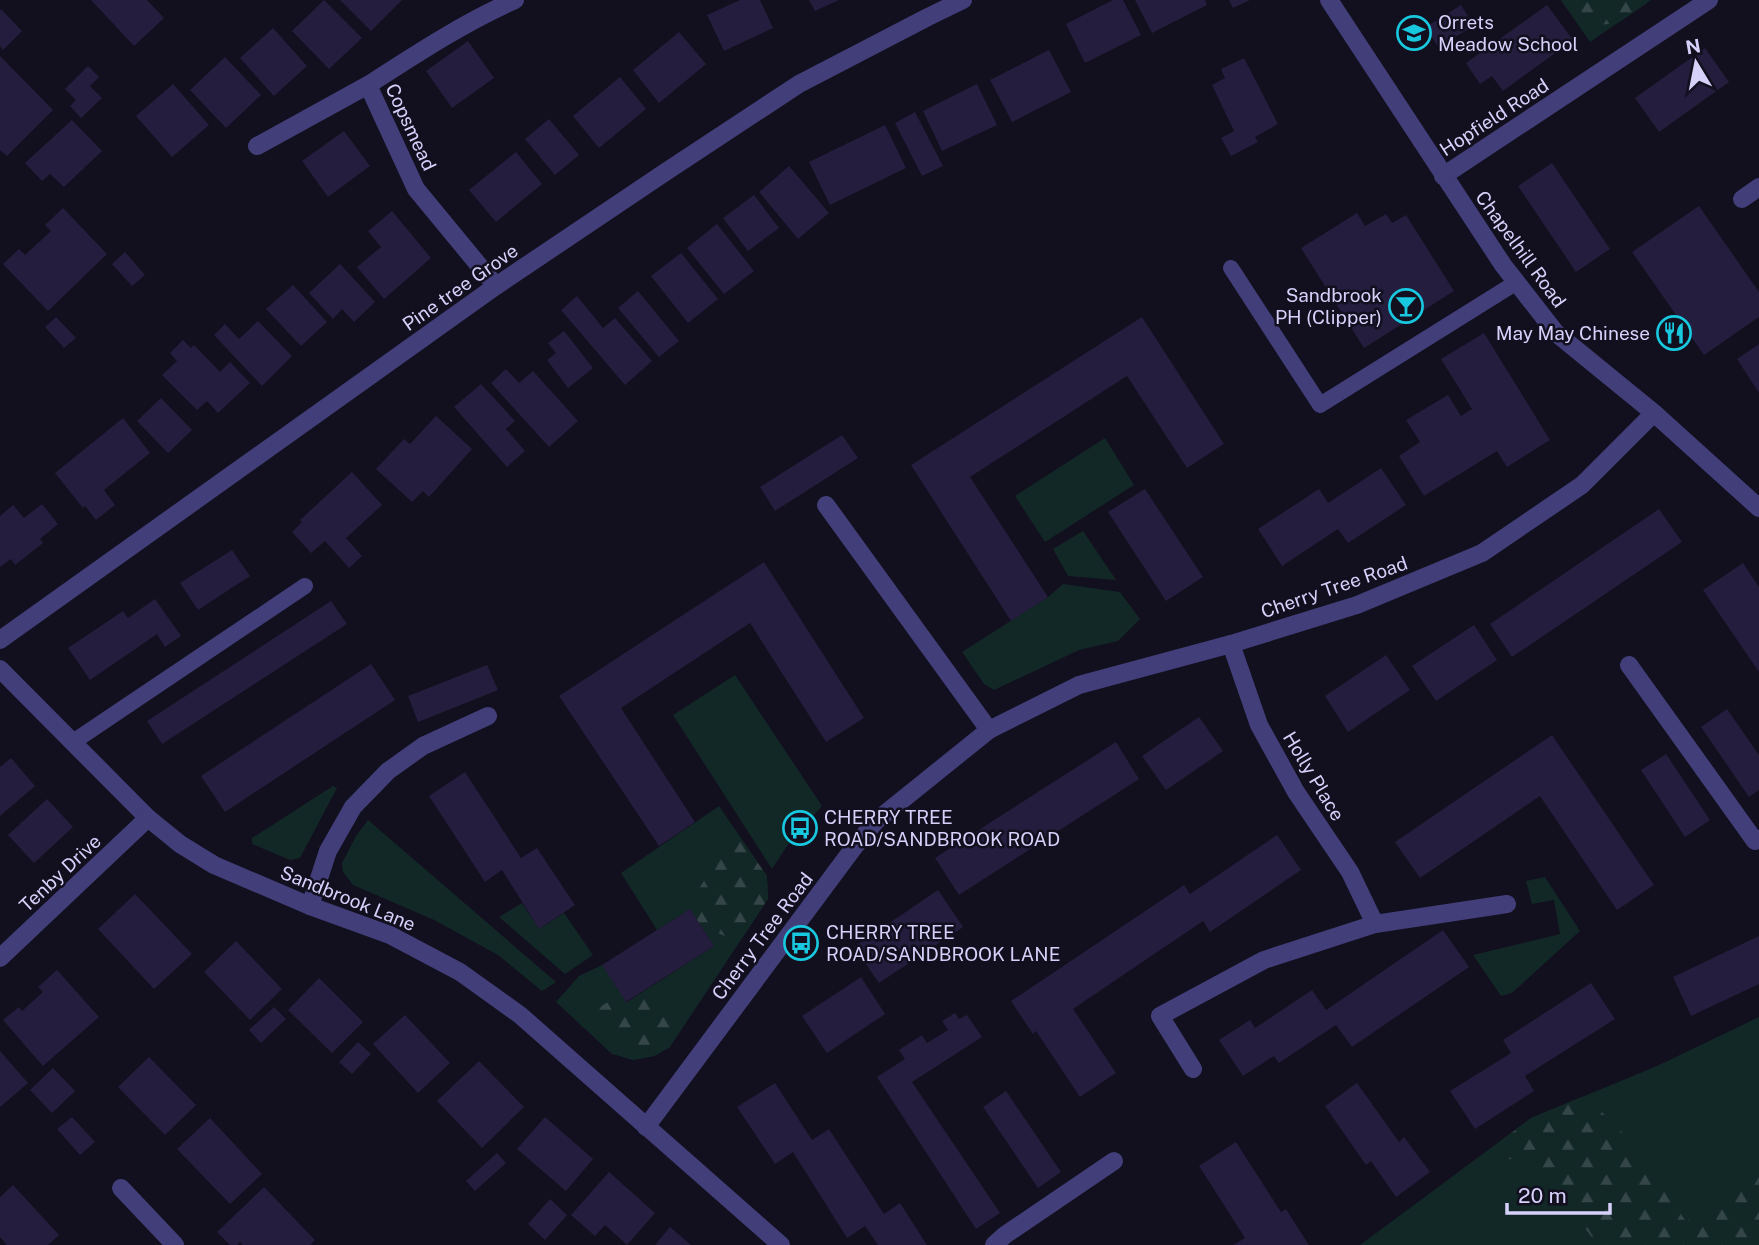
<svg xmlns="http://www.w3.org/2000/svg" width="1759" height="1245" viewBox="0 0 1759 1245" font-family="'Public Sans',sans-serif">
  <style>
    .grass { fill: #122827 }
    .forest { fill: url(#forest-firs) }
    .building { fill: #241d3d }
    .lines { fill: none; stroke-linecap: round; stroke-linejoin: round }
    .service { stroke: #423e79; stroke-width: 16 }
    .minor { stroke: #423e79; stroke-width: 18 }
    .labels { text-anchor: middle; stroke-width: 5; stroke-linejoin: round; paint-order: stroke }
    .poi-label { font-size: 19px; fill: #d6d1fa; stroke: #120f1e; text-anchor: start }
    .street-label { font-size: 19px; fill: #d6d1fa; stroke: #120f1e }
  </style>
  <defs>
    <pattern id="forest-firs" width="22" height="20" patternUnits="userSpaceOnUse" patternTransform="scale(1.75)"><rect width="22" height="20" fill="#122827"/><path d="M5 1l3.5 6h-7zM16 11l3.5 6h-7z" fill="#344647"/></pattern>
  </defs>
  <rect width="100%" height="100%" fill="#120f1e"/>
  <g class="grass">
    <path d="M1561,0H1651L1590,42Z"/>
    <path d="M1105,438L1134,485L1045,542L1015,496Z"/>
    <path d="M1083,531L1116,580L1068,576L1053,549Z"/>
    <path d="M1063,584L1120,592L1140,619L1118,641L1079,650L994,690L984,684L962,652L1048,597Z"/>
    <path d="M735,675L822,806L789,843L772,869L673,715Z"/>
    <path d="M333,786L337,788L300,858L290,860L252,844V838Z"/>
    <path d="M719,806L767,876L768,899L670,1047L654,1056L633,1060L612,1054L556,1002L579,976L602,965L627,1002L714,946L690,909L657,930L621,873Z"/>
    <path d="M368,820L556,982L542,991L498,955L434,920L353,885L343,872L342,863L356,836Z"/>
    <path d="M1545,877L1580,931L1512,993L1501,996L1473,955L1560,934L1554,900L1532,904L1526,881Z"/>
    <path d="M522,903L539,929L564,913L593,955L565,974L499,917Z"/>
    <path d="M1759,1017V1245H1360L1531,1118L1657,1066Z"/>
  </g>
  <g class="forest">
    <path d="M1561,0H1645L1647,3L1618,23L1580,27Z"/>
    <path d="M742,840L767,876L768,899L743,937L728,938L699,923L690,909L698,890L723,852Z"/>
    <path d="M666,995L678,1019L670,1047L654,1056L633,1060L596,1009L610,1001L626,1010L644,996Z"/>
    <path d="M1579,1098C1621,1115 1659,1184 1686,1221L1759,1174V1245H1598L1527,1154L1504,1161L1498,1143L1531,1118Z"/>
  </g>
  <g class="building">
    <path d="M91,0H147L164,18L134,46Z"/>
    <path d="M324,0L362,38L329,69L292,31Z"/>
    <path d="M340,0H402L371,31Z"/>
    <path d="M740,0H760L773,28L724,51L707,15Z"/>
    <path d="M809,0H839L815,11Z"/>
    <path d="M1113,0H1123L1141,35L1085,63L1066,24Z"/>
    <path d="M1135,0H1205L1207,5L1152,33Z"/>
    <path d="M1229,0H1250L1233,8Z"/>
    <path d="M1461,5L1474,26L1438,47L1426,27Z"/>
    <path d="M1547,5L1573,40L1503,91L1492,76L1480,84L1466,63Z"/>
    <path d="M1,9L22,31L3,50L0,46V11Z"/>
    <path d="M273,28L307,66L274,96L240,58Z"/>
    <path d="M679,32L706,64L659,103L633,70Z"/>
    <path d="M468,41L494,78L452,108L426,71Z"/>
    <path d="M1705,48L1729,82L1659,132L1635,98Z"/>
    <path d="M1049,50L1071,92L1012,122L990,80Z"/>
    <path d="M0,56L53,110L7,156L0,150Z"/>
    <path d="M225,57L261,95L226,128L190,90Z"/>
    <path d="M1244,58L1278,124L1255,137L1258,142L1231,156L1221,138L1234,131L1212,85L1225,78L1221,69Z"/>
    <path d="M88,66L99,77L90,86L102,98L81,118L70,106L76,100L65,89Z"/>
    <path d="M620,77L646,109L599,148L573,116Z"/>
    <path d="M173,84L209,125L172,157L136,116Z"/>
    <path d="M977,84L997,125L942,151L923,111Z"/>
    <path d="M915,112L943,166L922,176L895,123Z"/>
    <path d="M549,119L579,155L555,175L525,139Z"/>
    <path d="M72,120L102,151L64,187L50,174L42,181L25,163Z"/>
    <path d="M885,125L906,168L830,205L809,162Z"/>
    <path d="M344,131L370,166L328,197L302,161Z"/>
    <path d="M516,152L542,184L496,222L469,190Z"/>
    <path d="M1552,163L1610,249L1576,272L1518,186Z"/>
    <path d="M789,166L829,213L798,239L759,192Z"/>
    <path d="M754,195L779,228L748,251L723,218Z"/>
    <path d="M1699,206L1759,292V317L1704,355L1632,252Z"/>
    <path d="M63,208L107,254L48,311L3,264L19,249L25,255L51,231L45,225Z"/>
    <path d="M392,211L431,258L384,299L357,267L381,247L368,231Z"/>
    <path d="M1357,213L1365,226L1386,214L1392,223L1406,215L1454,291L1364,348L1301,248Z"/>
    <path d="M717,224L754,271L724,294L687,248Z"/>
    <path d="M125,252L145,275L132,286L112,264Z"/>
    <path d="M681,253L718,299L688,323L651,276Z"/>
    <path d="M340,264L375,302L354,322L342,309L333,319L309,293Z"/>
    <path d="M293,285L327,322L301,346L266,309Z"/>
    <path d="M638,291L679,341L659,357L618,308Z"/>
    <path d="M577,296L603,328L615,318L652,361L625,385L561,310Z"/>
    <path d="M56,317L76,338L64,348L45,327Z"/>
    <path d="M1142,317L1224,444L1187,468L1127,376L970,477L1048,597L1011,621L911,465Z"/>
    <path d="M258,321L292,356L262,386L214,335L225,324L239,339Z"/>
    <path d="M564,331L593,368L568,388L547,360L556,353L548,343Z"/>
    <path d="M1484,333L1550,440L1507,467L1497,451L1424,496L1399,456L1420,442L1406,420L1448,395L1461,416L1472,409L1441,359Z"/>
    <path d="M183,340L191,348L194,345L220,372L230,362L250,383L218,413L207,401L197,410L162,375L177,361L170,353Z"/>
    <path d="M1759,344V393L1737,359Z"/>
    <path d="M506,369L519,383L533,371L578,421L549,447L491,383Z"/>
    <path d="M481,384L515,421L506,429L525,451L507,467L454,407Z"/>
    <path d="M161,398L192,430L168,453L137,421Z"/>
    <path d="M436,416L472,449L429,497L423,491L412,502L376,469L404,439L410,444Z"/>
    <path d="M123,418L150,453L104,490L115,505L96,520L85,506L83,508L55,473Z"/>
    <path d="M842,435L858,458L775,511L760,487Z"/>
    <path d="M1381,468L1406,505L1348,543L1338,529L1282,566L1258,529L1319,489L1328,503Z"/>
    <path d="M352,472L382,505L346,538L362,556L349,568L325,541L311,553L292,532L302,522L300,520Z"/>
    <path d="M1145,489L1203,577L1166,601L1108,512Z"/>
    <path d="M42,504L58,524L40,539L43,543L15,565L11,559L0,567V516L13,505L24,518Z"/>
    <path d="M1659,509L1682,542L1512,657L1490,624Z"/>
    <path d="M232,550L250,576L198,610L180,583Z"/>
    <path d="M764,562L864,718L826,742L750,623L621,708L695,822L659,846L559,696Z"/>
    <path d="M1743,563L1759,587V672L1703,590Z"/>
    <path d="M155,599L181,636L165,647L157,634L90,680L68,648L123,611L128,618Z"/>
    <path d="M331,601L347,624L162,744L147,721Z"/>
    <path d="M1474,625L1497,660L1436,701L1412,666Z"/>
    <path d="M1386,655L1410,690L1348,732L1325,696Z"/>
    <path d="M371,664L395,700L225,812L201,776Z"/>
    <path d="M487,665L498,690L418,722L408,696Z"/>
    <path d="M1727,709L1759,755V790L1749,797L1701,727Z"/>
    <path d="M1199,717L1223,751L1166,790L1142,756Z"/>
    <path d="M1552,735L1654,885L1617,910L1540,796L1420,878L1395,842Z"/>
    <path d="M1116,742L1139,779L959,895L935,858Z"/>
    <path d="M1666,754L1710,820L1685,837L1641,770Z"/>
    <path d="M11,758L35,786L0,816V767Z"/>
    <path d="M465,772L521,858L537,848L575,905L539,929L502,870L485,882L429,796Z"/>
    <path d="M47,799L73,827L34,863L8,835Z"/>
    <path d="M1277,835L1301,870L1210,932L1203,921L1073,1009L1116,1073L1080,1097L1036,1031L1033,1034L1011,1001L1184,885L1190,894Z"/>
    <path d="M938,890L963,927L879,983L854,947Z"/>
    <path d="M135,894L192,954L154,989L98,929Z"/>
    <path d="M690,909L714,946L626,1002L602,965Z"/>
    <path d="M1443,930L1469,967L1352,1047L1336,1025L1279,1063L1274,1056L1243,1076L1219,1040L1250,1020L1255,1028L1312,990L1326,1010Z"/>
    <path d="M1759,936V984L1691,1016L1673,977Z"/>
    <path d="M236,941L282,989L250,1020L204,972Z"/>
    <path d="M57,970L99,1017L43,1066L3,1020L19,1007L22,1011L43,992L38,987Z"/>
    <path d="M861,977L885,1014L827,1053L802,1016Z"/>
    <path d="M319,978L363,1022L332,1053L288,1010Z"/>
    <path d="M1591,983L1615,1019L1525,1076L1534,1091L1475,1129L1450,1091L1511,1053L1503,1040Z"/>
    <path d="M274,1007L286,1019L261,1043L249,1030Z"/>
    <path d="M955,1013L959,1019L967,1015L982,1037L912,1082L1000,1213L976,1229L877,1077L905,1059L899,1050L922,1035L927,1043L948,1030L942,1021Z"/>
    <path d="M405,1015L450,1063L418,1093L373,1044Z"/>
    <path d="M358,1042L371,1054L352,1074L339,1062Z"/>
    <path d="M0,1051L28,1083L0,1107Z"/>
    <path d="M149,1057L196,1105L165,1135L118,1087Z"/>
    <path d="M479,1061L524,1107L482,1148L437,1101Z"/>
    <path d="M53,1068L75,1091L52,1113L30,1090Z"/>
    <path d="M775,1083L812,1140L829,1129L884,1214L900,1203L927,1245H878L865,1226L847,1238L793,1152L775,1164L737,1107Z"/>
    <path d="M1357,1083L1399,1142L1404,1137L1430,1172L1396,1197L1371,1161L1366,1165L1325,1106Z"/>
    <path d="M1006,1091L1061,1172L1038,1188L983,1107Z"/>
    <path d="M72,1117L95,1142L80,1155L57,1129Z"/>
    <path d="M545,1117L593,1159L566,1191L517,1149Z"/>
    <path d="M210,1118L262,1174L230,1204L177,1149Z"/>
    <path d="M1236,1142L1281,1212L1286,1209L1309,1245H1233L1245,1238L1199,1166Z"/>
    <path d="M497,1153L506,1163L475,1191L466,1181Z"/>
    <path d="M609,1172L655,1213L627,1245L605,1225L595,1236L571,1215Z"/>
    <path d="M13,1185L59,1235L48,1245H7L0,1237V1197Z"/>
    <path d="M264,1187L315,1240L310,1245H243L240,1242L237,1245H230L217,1232Z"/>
    <path d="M550,1199L567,1215L545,1240L528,1224Z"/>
    <path d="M670,1227L691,1245H655Z"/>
  </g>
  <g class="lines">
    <g class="service">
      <path d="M1231,268L1320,405L1517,282"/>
      <path d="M73,742L305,586"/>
    </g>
    <g class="minor">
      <path d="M1329,0L1503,265L1556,333L1654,413L1759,508"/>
      <path d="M257,146L368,85"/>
      <path d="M1443,176L1709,0"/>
      <path d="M1742,199L1759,187"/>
      <path d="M496,286L416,189L368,85C416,54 463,23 515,0"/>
      <path d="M826,505L989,730"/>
      <path d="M0,640L496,286L664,173L799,84L928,17L963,0"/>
      <path d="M1231,644L1259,725L1296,792L1350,872L1375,924"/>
      <path d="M1629,665L1755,841L1759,839"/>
      <path d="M0,669L148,818L180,844L214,865L310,906L390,935L460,972L520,1015L781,1245"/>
      <path d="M310,906L328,851L353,807L388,771L423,746L488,716"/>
      <path d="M0,958L148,818"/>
      <path d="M1193,1069L1160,1016L1264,960L1375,924L1507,904"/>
      <path d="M646,1127L855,846L876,821L989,730L1079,685L1231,644L1357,605L1482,553L1582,485L1654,413"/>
      <path d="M121,1188L175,1245"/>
      <path d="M994,1245L1005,1235L1114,1161"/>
    </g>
  </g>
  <defs>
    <g id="school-ring" transform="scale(1.75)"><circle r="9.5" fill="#120f1e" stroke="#18c8df" stroke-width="1.5"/><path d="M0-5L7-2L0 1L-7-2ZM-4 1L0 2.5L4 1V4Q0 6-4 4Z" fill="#18c8df"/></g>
    <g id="bar-ring" transform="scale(1.75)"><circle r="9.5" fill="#120f1e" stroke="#18c8df" stroke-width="1.5"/><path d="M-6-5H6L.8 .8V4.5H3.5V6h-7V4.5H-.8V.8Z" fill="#18c8df"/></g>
    <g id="restaurant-ring" transform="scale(1.75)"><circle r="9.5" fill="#120f1e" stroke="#18c8df" stroke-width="1.5"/><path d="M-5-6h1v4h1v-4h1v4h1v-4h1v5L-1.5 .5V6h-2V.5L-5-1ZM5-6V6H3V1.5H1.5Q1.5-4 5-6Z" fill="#18c8df"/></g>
    <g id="bus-ring" transform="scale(1.75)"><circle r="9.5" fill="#120f1e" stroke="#18c8df" stroke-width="1.5"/><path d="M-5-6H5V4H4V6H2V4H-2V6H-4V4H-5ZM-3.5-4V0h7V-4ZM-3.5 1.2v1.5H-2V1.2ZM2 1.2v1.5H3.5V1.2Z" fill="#18c8df"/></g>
  </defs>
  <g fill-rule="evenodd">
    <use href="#school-ring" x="1414" y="33"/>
    <use href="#bar-ring" x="1406" y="306"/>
    <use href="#restaurant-ring" x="1674" y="333"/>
    <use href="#bus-ring" x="800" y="828"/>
    <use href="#bus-ring" x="801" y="943"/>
  </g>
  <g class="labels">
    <g class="poi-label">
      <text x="1438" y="29">Orrets<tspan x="1438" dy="22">Meadow School</tspan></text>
      <text x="1382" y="302" text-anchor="end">Sandbrook<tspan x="1382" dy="22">PH (Clipper)</tspan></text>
      <text x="1650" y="340" text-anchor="end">May May Chinese</text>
      <text x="824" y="824">CHERRY TREE<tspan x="824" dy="22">ROAD/SANDBROOK ROAD</tspan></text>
      <text x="826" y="939">CHERRY TREE<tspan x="826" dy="22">ROAD/SANDBROOK LANE</tspan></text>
    </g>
    <g class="street-label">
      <text transform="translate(1494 117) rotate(-33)" y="7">Hopfield Road</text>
      <text transform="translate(411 127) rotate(65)" y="7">Copsmead</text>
      <text transform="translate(1521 249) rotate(54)" y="7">Chapelhill Road</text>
      <text transform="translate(460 287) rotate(-35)" y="7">Pine tree Grove</text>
      <text transform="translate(1334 587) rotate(-19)" y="7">Cherry Tree Road</text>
      <text transform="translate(1314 776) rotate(59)" y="7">Holly Place</text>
      <text transform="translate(60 873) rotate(-43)" y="7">Tenby Drive</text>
      <text transform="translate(348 898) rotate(22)" y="7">Sandbrook Lane</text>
      <text transform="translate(762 936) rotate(-53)" y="7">Cherry Tree Road</text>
    </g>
  </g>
  <g transform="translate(1696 63) rotate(350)" stroke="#120f1e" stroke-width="5" paint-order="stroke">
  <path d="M0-5L12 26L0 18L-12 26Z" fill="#d6d1fa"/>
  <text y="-10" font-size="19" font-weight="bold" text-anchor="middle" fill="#d6d1fa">N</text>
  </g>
  <path d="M1507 1203v10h103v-10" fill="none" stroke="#d6d1fa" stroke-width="3.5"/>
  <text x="1518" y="1203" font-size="21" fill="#d6d1fa" stroke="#120f1e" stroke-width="5" paint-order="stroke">20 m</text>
</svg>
